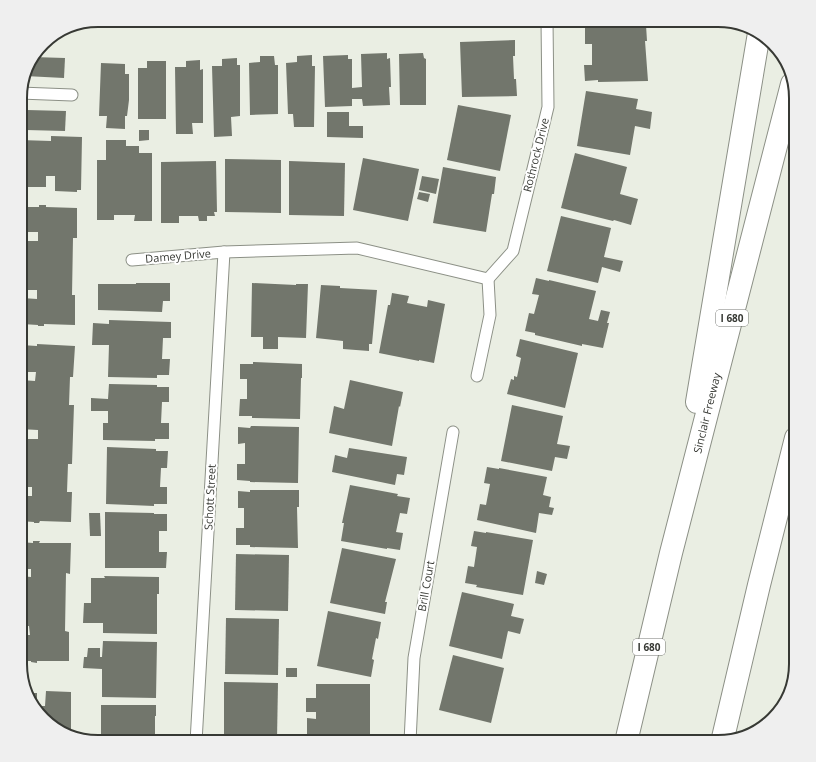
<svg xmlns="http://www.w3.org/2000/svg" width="816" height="762" viewBox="0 0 816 762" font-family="'Open Sans',sans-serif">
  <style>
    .building { fill: #72766c }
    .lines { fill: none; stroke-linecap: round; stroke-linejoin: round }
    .service-casing { stroke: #8c9086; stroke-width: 13 }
    .motorway-casing { stroke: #8c9086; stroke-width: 24 }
    .service { stroke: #fff; stroke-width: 11 }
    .motorway { stroke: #fff; stroke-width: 22 }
    .labels { text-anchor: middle; stroke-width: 4; stroke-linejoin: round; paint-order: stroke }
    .shield { fill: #fff; stroke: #737471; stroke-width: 1 }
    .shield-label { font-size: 10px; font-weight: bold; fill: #373934 }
    .street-label { font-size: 11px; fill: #373934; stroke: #fff }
    .rim { fill: none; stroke: #373934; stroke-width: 2 }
  </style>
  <rect width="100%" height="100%" fill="#eaeee3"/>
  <g class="building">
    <path d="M646,25L647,41H645L648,81L598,82V80L585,81L584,65H592V44H585V28Z"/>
    <path d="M515,40V56H513L514,79H516L517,96L462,97L460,42Z"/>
    <path d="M387,53V59L390,58L391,87H389L390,105L363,106L362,99H352V106L325,107L323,56L348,55V59H352V88L362,87L361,54Z"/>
    <path d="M423,53L424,58L426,59V105H400L399,54Z"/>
    <path d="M312,55V66H315L314,127H294L293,114H288L286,63L297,62V56Z"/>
    <path d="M260,56H274L275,65H278V114L250,115L249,63L260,62Z"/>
    <path d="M33,57L65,58L64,78L25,76L28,63Z"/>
    <path d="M237,58V65H240V116L231,117L232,136L214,137L212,66H222V59Z"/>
    <path d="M200,60V70L203,69V123H192L193,134H176L175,67H186V61Z"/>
    <path d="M147,61H166V119H138V68H147Z"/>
    <path d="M101,63L125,64V74H129V100L127,116H125V129L106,128L107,116H99Z"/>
    <path d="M586,91L638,99L636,109L652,112L650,129L635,126L630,155L577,146Z"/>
    <path d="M458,105L511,115L500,171L447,160Z"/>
    <path d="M27,110L66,111L65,131L26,130Z"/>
    <path d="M327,112H349V126H363V138L327,137Z"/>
    <path d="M139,130H149V140L139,141Z"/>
    <path d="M51,136L82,137L81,190H77V192L55,191V176H46V187H20V140L51,141Z"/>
    <path d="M106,140H126V146H139V153H152V221H134L135,215H114V220H97V160H106Z"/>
    <path d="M575,153L627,167L620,194L638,199L631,225L614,220L613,221L561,208Z"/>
    <path d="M363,158L419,169L408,221L353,210Z"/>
    <path d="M225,159L281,160V213L225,212Z"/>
    <path d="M216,161L217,212H214L215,216H207V221H199L198,216H179V223H161V162Z"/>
    <path d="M289,161L345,163L344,216L289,215Z"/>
    <path d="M443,167L496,177L494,194H492L486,232L433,223Z"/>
    <path d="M422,176L439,179L436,194L419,190Z"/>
    <path d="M419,192L430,194L428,202L417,199Z"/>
    <path d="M39,205H46V207L77,208V238H73L72,295H75V325L44,324V326H38V325L22,324V298L37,299V290H24L23,266H25V241H38V232H25L23,208H25V207H39Z"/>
    <path d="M561,216L611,228L604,257L623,261L620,272L602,267L598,283L547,271Z"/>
    <path d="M536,278L549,281V280L596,291L589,319L598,321L601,310L610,312L607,323H609L603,348L582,344V346L535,335V333L525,331L529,313L534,314L539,295L532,294Z"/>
    <path d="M136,283H170V301H163L162,312L98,310V284H136Z"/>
    <path d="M252,283L296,285V284H308L306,338L278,337V349H263V337H251Z"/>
    <path d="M321,285L340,286V288L377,290L372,344H369V351L343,349V341L316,338Z"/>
    <path d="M392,293L409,296L407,303L427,307L428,300L445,304L434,363L419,360V361L379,353L388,305H390Z"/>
    <path d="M109,320L171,322V338H163L162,359H170L169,375H157V378L108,377L109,345H92L93,323L109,324Z"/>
    <path d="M520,339L578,353L565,408L507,394L511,379L514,380V376L517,377L521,358L516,356Z"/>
    <path d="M37,344L75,346L73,377H70L69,405H74L72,464H68L67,492H72L71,522L40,521L39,523H34V522L20,521V496H32V487H20L21,462H23V452H25V439H38V430L20,429L21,380L35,381L36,372H21L20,347L21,345L37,346Z"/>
    <path d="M253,362L302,364V378H301L300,419L252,418V416H239L240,399H247V379H240V364H253Z"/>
    <path d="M350,380L403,392L400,407L399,406L392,446L329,433L334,406L344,409Z"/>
    <path d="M109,384L157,385V387H169V402H162L161,423H169V439H155V441L103,440V423H108V411H91V398L108,399Z"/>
    <path d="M512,405L563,416L557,444L570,446L567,459L555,457L552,471L501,461Z"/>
    <path d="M251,426L299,427L298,483L250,482V481L237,480V464H245V443L238,444V427L250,428Z"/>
    <path d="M107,447L156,449V451H168L167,468H161L160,487H167V504H154V506L106,504Z"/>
    <path d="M349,448L407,457L404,475L397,474L395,485L332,472L335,455L347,458Z"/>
    <path d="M487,467L499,469V468L547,477L543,495L551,497L549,507L554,508L552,515L539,513L536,533L477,520L480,504L486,505L490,484L484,483Z"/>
    <path d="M350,485L398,494L397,496L410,498L407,514L400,513L396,532L403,533L400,550L387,548V549L341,541L344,523H342Z"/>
    <path d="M250,490H299V507H297L298,548L250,547V545H236V528H244V508H238V491L250,492Z"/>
    <path d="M105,512L154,513V514H167V531H159V552H167L166,568H105Z"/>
    <path d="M89,513H100L101,536H90Z"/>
    <path d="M474,531L486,533V532L533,540L523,595L476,587L477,585L465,583L468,566L474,567L477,547L471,546Z"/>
    <path d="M33,541H40L39,543H71L70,574L66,573L65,631L69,632V661H37V663L31,662V661H20V635H30L29,626H20V576L31,577V569H20V542L33,543Z"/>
    <path d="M342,548L396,559L385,602H387L385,614L330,603Z"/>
    <path d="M236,554L289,555L288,611L235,610Z"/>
    <path d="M537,571L547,574L544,585L535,583Z"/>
    <path d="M104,576L159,577V594H157V634L103,633V623H83L84,603H91V578H105Z"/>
    <path d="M462,592L514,604L511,616L524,619L520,634L508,631L502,659L449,646Z"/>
    <path d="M328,611L381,622L378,639L376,638L372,659L374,660L371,677L317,666Z"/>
    <path d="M226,618L279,619L278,675L225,674Z"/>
    <path d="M103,641L157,642L156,698L102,697V669L83,668L84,657H87L88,648H100V657H102Z"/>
    <path d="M453,655L504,668L491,723L439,710Z"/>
    <rect x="286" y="668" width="11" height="9"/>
    <path d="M224,682L278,683L277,739L224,738Z"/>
    <path d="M316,684H370V740H315V735L307,736V718L316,719V712H306V698H316Z"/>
    <path d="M46,691L71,692V737L43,719L31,693H37V706H45Z"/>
    <path d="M101,705H156V716H155V742H101Z"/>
  </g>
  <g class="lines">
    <g class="service-casing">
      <g id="service">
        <path d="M20,93L72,95"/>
        <path d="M132,260L224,252L357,248L488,279L513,251L548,107L547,20"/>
        <path d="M477,376L490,315L488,279"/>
        <path d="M196,742L224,252"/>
        <path d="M410,742L414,658L453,432"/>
      </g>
    </g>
    <g class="motorway-casing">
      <g id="motorway">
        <path d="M697,402L759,33"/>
        <path d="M626,742L671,553L792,84"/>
        <path d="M722,742L759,585L796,438"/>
      </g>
    </g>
    <use href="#service" class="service"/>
    <use href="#motorway" class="motorway"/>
  </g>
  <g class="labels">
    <g class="shield">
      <rect x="716" y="310" width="32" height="16" rx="3"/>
      <rect x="633" y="639" width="32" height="16" rx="3"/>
    </g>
    <g class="shield-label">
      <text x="732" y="322">I 680</text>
      <text x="649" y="651">I 680</text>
    </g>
    <g class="street-label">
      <text transform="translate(536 155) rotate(-76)" y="4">Rothrock Drive</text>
      <text transform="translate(178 256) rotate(-5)" y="4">Damey Drive</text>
      <text transform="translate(707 413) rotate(-76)" y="4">Sinclair Freeway</text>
      <text transform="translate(210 497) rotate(-87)" y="4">Schott Street</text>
      <text transform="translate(426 586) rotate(-80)" y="4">Brill Court</text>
    </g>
  </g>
  <path d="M0 0H816V762H0ZM98 27H718A71 71 0 0 1 789 98V664A71 71 0 0 1 718 735H98A71 71 0 0 1 27 664V98A71 71 0 0 1 98 27Z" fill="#efefef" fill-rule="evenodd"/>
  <path class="rim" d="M98 27H718A71 71 0 0 1 789 98V664A71 71 0 0 1 718 735H98A71 71 0 0 1 27 664V98A71 71 0 0 1 98 27Z"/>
</svg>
